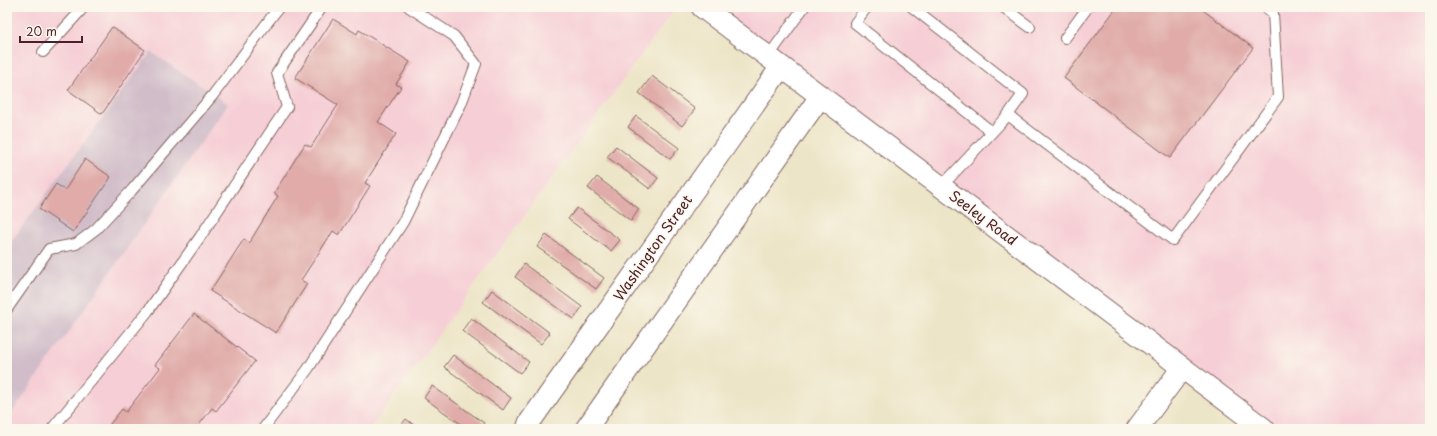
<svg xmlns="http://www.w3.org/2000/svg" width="1437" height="436" viewBox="0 0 1437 436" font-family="'Playpen Sans',sans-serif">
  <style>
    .built { fill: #f6cfd6 }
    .industrial { fill: #d1bdc9 }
    .building { fill: #e0aba9 }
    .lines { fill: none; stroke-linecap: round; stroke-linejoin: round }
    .service-casing { stroke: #836462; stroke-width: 12 }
    .minor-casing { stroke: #836462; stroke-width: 23 }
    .service { stroke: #fff; stroke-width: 10 }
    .minor { stroke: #fff; stroke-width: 21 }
    .labels { text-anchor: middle; stroke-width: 3; stroke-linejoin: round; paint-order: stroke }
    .street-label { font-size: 14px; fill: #4a1f2b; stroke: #fbf7ec }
  </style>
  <rect width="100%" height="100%" fill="#fbf7ec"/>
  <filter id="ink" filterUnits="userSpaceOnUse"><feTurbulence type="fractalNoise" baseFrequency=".025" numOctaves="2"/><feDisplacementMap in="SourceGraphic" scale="8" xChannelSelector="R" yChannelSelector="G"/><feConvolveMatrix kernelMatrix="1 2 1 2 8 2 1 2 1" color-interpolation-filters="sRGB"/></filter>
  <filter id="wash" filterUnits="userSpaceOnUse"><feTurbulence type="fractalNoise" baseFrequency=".012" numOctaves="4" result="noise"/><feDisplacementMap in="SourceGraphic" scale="16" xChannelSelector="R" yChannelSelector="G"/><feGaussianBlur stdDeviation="0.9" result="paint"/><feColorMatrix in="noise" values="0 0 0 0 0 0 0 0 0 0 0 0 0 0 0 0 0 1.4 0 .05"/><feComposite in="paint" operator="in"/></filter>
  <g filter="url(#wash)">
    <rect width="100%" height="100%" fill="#ede5c7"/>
    <g class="built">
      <path d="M7,7H676L370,429H7Z"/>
      <path d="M714,7H1430V429H1278Z"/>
    </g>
    <path class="industrial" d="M151,52L228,104L7,420V247Z"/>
    <g id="blocks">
      <g class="building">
        <path d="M1117,7H1199L1253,48L1170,158L1064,78Z"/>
        <path d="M333,19L357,34L359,30L410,62L396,84L401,87L378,122L396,134L365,183L370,186L339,235L333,231L301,280L307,284L276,333L210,291L244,239L249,243L278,196L274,193L305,144L311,147L338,105L295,78Z"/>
        <path d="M112,27L145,50L102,114L68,90Z"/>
        <path d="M652,76L695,109L682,126L639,93Z"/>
        <path d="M636,116L679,148L670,159L628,127Z"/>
        <path d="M616,146L658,178L650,189L607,157Z"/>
        <path d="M85,159L111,177L73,232L39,209L56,184L65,190Z"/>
        <path d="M597,177L639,209L631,221L588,188Z"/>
        <path d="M577,208L620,240L611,251L568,219Z"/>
        <path d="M546,235L604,278L596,289L537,247Z"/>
        <path d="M524,264L582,307L574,319L515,277Z"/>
        <path d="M492,290L550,333L541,344L483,302Z"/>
        <path d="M194,314L255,361L216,411L212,408L196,429H106L122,409L126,412L160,368L155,365Z"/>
        <path d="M471,318L529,362L520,373L462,331Z"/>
        <path d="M453,355L511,398L503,410L444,367Z"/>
        <path d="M432,386L484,423L480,429H468L424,398Z"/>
        <path d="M406,419L419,429H398Z"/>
      </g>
    </g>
  </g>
  <g filter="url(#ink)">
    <use href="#blocks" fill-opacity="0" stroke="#836462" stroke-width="1"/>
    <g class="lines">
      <g class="service-casing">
        <g id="service">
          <path d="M867,7L855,23L992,132"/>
          <path d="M912,7L1023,94L1008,115"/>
          <path d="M1003,7L1030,27"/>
          <path d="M1065,38L1088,7"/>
          <path d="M43,52L84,7"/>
          <path d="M768,57L804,7"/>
          <path d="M941,187L1008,115L1173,240L1278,97L1273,13L1265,7"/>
          <path d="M7,309L49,249L76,244L96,229L132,190L213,95L279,7"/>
          <path d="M52,429L148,311L200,237L287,107L277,73L322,7"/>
          <path d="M263,429L308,369L403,222L461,104L476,64L454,36L409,7"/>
        </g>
      </g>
      <g class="minor-casing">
        <g id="minor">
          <path d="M702,7L1264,429"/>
          <path d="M527,429L529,423L781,67"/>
          <path d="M586,429L820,97"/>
          <path d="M1137,429L1182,368"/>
        </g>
      </g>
      <use href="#service" class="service"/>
      <use href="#minor" class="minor"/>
    </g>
  </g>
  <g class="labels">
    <g class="street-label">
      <text transform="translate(983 218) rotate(37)" y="5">Seeley Road</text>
      <text transform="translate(653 248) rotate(-55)" y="5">Washington Street</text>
    </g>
  </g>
  <rect width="1437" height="436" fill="none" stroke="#fbf7ec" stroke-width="24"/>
  <path d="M20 36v6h62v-6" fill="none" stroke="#4a1f2b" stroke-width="2"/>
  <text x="26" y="36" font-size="12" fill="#4a1f2b" stroke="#fbf7ec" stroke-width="3" paint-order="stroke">20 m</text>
</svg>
